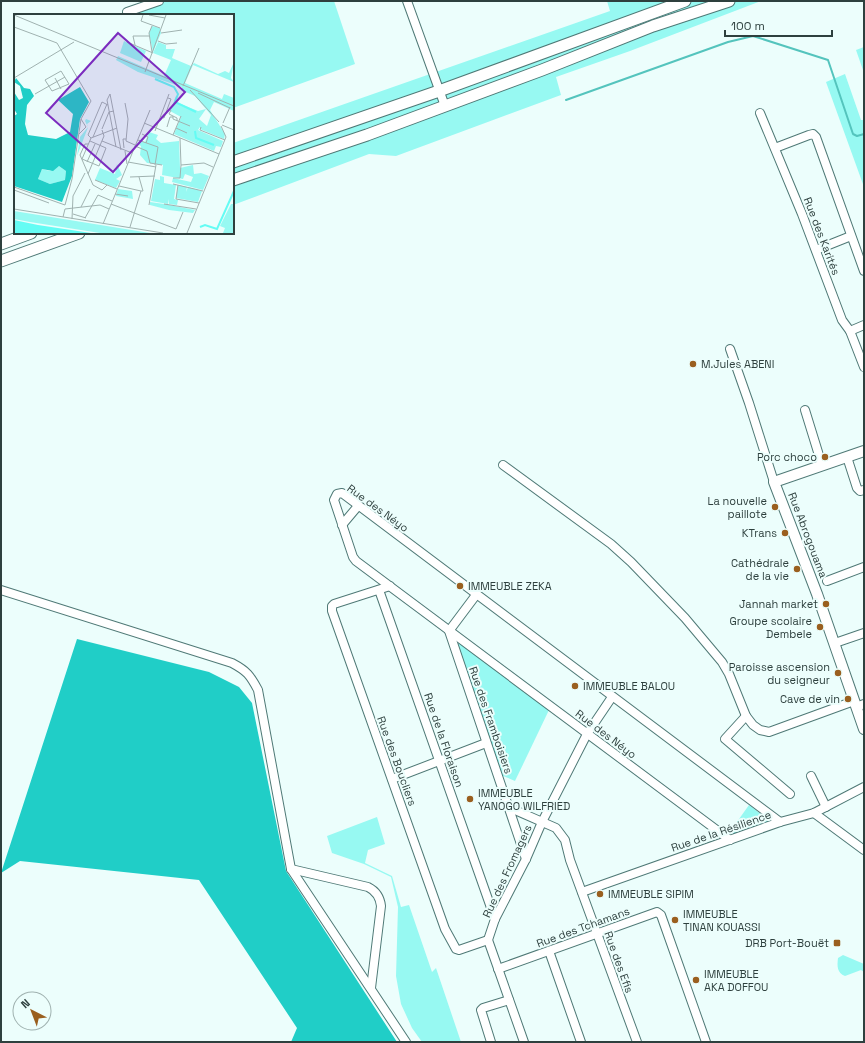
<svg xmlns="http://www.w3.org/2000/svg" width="865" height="1043" viewBox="0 0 865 1043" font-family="'Space Grotesk',sans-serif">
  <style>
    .green { fill: #97f9f2 }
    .forest { fill: #20cec7 }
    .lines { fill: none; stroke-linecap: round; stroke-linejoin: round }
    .stream { stroke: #54c4bd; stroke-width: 2 }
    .minor-casing { stroke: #4f7976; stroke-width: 10 }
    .tertiary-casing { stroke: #4f7976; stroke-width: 12 }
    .secondary-casing { stroke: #4f7976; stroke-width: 13 }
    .minor { stroke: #fff; stroke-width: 8 }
    .tertiary { stroke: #fff; stroke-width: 10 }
    .secondary { stroke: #fff; stroke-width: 11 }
    .poi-dot { fill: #9a5f1f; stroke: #ecfefc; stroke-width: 1.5 }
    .labels { text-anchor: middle; stroke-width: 4; stroke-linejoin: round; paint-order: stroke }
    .street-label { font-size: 11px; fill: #2e403e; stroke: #ecfefc }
    .poi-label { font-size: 11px; fill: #2e403e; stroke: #ecfefc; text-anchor: end }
    .inset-river { fill: none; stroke: #64fcf4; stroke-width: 2 }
    .inset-road { fill: none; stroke: #a0b2b0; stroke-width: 1 }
    .view { fill: #7b2cbf; fill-opacity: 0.15; stroke: #7b2cbf; stroke-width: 2 }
    .inset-edge { fill: none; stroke: #2e403e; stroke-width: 2 }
  </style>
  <rect width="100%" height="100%" fill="#ecfefc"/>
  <g class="green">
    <path d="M165,1H334L355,64L233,108V15H124Z"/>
    <path d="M607,1H761L630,51L556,77L561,95L396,156L369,154L233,205V143L610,11Z"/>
    <path d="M864,47V73L856,50Z"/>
    <path d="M845,74L861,120H864V187L826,82Z"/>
    <path d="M453,637L549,710L515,781L501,775Z"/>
    <path d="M749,805L770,821L733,835L729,833Z"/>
    <path d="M377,817L385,844L368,850L365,863L392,876L401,907L409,905L432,972L436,968L461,1042H422L412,1028L401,1004L396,976L398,907L391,877L364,864L332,853L327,836Z"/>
    <path d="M843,955L864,964V972L861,970L845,976C837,973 837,966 838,958Z"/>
  </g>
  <path class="forest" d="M77,639L209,672L239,687L252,703L286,871L397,1042H291L297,1028L199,880L20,861L1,873Z"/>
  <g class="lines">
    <path class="stream" d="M566,100L728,42L753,36L828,60L853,134L857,136L864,134"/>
    <g class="minor-casing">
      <g id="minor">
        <path d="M407,1L445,106"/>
        <path d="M127,12L159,1"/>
        <path d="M760,113L802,214L842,320L850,331L864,367"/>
        <path d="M775,148L809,135L813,134L816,137L864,271"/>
        <path d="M816,250L851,236"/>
        <path d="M850,331L864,325"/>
        <path d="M730,349L749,403L774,482"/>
        <path d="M805,410L822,465"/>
        <path d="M847,457L857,488L860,491L864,490"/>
        <path d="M503,465L611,544L631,562L685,618L722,662L729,674L746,716L753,725L760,730L769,732L854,701"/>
        <path d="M342,525L358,506"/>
        <path d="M827,581L864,567"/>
        <path d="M390,586L334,604L332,606V611L445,929L456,949L459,950L488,940"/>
        <path d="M1,590L232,663C247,671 250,675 258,690L291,869L406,1042"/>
        <path d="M379,590L495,919"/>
        <path d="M476,595L449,631L526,859"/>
        <path d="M835,643L864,633"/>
        <path d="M856,707L864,704"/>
        <path d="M746,716L725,739L790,794"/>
        <path d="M811,776L826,807"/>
        <path d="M392,779L486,743"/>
        <path d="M508,807L556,828L565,840L570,860L637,1042"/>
        <path d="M814,813L864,850"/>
        <path d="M730,840L356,561L353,557L334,500L337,494L342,493L780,822"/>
        <path d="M291,869L368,887C376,891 380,897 381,906L371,988"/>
        <path d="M582,892L780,822L814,813L864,787"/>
        <path d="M549,951L581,1042"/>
        <path d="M498,969L657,912L661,915L706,1042"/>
        <path d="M491,1042L481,1010L483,1008L509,1000"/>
        <path d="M524,1042L488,940L495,919L526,859L542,822L587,734L612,697"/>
      </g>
    </g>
    <g class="tertiary-casing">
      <path id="tertiary" d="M864,451L774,482L817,594L864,729"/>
    </g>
    <g class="secondary-casing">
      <g id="secondary">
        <path d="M233,162L439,91L685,1"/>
        <path d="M233,180L367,135L542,70L653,26L729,1"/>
        <path d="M1,244L31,233"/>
        <path d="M1,261L79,233"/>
      </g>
    </g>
    <use href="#minor" class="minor"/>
    <use href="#tertiary" class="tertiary"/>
    <use href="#secondary" class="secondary"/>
  </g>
  <g class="poi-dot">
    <circle cx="693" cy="364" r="4"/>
    <circle cx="825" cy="457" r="4"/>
    <circle cx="775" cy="507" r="4"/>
    <circle cx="785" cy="533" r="4"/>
    <circle cx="797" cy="569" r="4"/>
    <circle cx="460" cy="586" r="4"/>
    <circle cx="826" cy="604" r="4"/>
    <circle cx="820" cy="627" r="4"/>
    <circle cx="838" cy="673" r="4"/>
    <circle cx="575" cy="686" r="4"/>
    <circle cx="848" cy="699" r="4"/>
    <circle cx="470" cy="799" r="4"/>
    <circle cx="600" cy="894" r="4"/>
    <circle cx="675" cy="920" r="4"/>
    <rect x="833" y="939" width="8" height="8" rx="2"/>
    <circle cx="696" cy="980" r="4"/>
  </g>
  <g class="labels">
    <g class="street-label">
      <text transform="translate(822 236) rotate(69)" y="4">Rue des Karités</text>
      <text transform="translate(378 508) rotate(36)" y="4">Rue des Néyo</text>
      <text transform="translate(808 535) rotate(69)" y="4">Rue Abrogouama</text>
      <text transform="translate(491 720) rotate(71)" y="4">Rue des Framboisiers</text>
      <text transform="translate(606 734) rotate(37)" y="4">Rue des Néyo</text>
      <text transform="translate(444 740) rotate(71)" y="4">Rue de la Floraison</text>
      <text transform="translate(397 761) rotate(70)" y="4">Rue des Boucliers</text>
      <text transform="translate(721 831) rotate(-19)" y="4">Rue de la Résilience</text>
      <text transform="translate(507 871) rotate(-65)" y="4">Rue des Fromagers</text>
      <text transform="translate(583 927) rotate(-20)" y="4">Rue des Tchamans</text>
      <text transform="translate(619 962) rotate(70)" y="4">Rue des Efis</text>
    </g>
    <g class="poi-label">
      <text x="701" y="368" text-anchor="start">M.Jules ABENI</text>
      <text x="817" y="461">Porc choco</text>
      <text x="767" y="505">La nouvelle<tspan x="767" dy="13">paillote</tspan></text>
      <text x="777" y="537">KTrans</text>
      <text x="789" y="567">Cathédrale<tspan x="789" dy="13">de la vie</tspan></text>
      <text x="468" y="590" text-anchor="start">IMMEUBLE ZEKA</text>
      <text x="818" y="608">Jannah market</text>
      <text x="812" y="625">Groupe scolaire<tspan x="812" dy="13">Dembele</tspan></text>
      <text x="830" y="671">Paroisse ascension<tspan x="830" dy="13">du seigneur</tspan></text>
      <text x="583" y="690" text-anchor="start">IMMEUBLE BALOU</text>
      <text x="840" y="703">Cave de vin</text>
      <text x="478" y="797" text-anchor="start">IMMEUBLE<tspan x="478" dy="13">YANOGO WILFRIED</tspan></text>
      <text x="608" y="898" text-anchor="start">IMMEUBLE SIPIM</text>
      <text x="683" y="918" text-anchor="start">IMMEUBLE<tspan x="683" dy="13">TINAN KOUASSI</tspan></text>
      <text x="829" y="947">DRB Port-Bouët</text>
      <text x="704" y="978" text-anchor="start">IMMEUBLE<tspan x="704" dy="13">AKA DOFFOU</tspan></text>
    </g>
  </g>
  <g transform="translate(14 14)">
    <rect width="220" height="220" fill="#ecfefc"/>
    <path d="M138,12L146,14L147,19L139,38L135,19ZM110,27L132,37L127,48L106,39ZM144,28L152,31V35H161L158,44L177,52L180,49L204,60L211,57L215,59L220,48L217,64L220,68L179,51L171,69L208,85L210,80L220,84V97L200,88L196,96L211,120L210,125L186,115V113L184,116L209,127L207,133L202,132L200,137L160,120L167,103L156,97L162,82V88L184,97L192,95L181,82L167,76L168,73L124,58L102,46L104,42L150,62L157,46L139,39ZM192,95L197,101L193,112L185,105ZM72,105L77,107L73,110L74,113L73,116L63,142L66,123L74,113L71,107ZM135,118L144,121L142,125L147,129L165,127L166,154L179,151L180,160L187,159L195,162L189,176L158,168L159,164L177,168L179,163L171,160L169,165L148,161L149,151L133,149L126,141L127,132L125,131L126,127L131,128ZM103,150L108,161L102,165L106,167L102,174L81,166L86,154L101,160ZM45,152L52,157L51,166L36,170L24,165L28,155L36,157ZM146,162L150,163V169L162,171L160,185L164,186L163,191L155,190V185L154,190L137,187L141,165L146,166ZM164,171L173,173L172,178L174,173L188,177L184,188L162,184ZM104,175L118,177L119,185L102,182ZM136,188L150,190L181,196L179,199L155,196L136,191ZM217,190H220V219H209L211,214L206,212ZM0,197L136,219H86L16,208L0,205Z" fill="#97f9f2" fill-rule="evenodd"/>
    <path d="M2,64L10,74L16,75L20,82L13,91L11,110L14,121L42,125L56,118L59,100L44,86L66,73L75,88L66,105L58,162L48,188L0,172V102L3,100L0,95V78L5,86L9,84L6,72L0,68ZM45,152L52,157L51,166L36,170L24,165L28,155L39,157Z" fill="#20cec7" fill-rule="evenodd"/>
    <path d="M0,206L24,211L77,219H0Z" fill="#64fcf4"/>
    <path class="inset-river" d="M141,65L160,73L164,80L161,88L182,98M181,117L182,124L200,131M186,213L191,211L203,215L220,177"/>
    <path class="inset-road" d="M0,1L220,92M129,1L127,7L146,14M135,1L151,4M138,12L135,19L138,38M0,13L43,29L77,87L67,105L58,165L51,191L0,173M147,19L168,16M144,27L152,30L163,29M113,28L139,39M121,31L119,22H135M47,57L55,70L38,77L31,66ZM131,58L152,1M0,64L60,28M41,64L47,75M169,72L185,34M176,76L205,108M184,79L216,94M21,80L51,63M111,89L114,105L112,127L121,131M157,96L155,100L163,104V107M159,102V105L176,112M147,103L150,104L157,85L154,84M130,109L205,140M209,109L216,93M208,111L220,116M153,113L156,103H159M187,113L186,116L211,126M162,114L173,119M88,115L95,98L100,97M141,117L155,80M65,120L72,113L67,105M128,120L134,123L132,129M159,121L167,102M79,123L93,90M77,124L74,121L88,88L94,91M166,124L167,151L190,149L199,153M124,126L144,133L141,151M76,127L92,134L85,152L68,145L77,124L103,114M88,127L118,139M74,130H71L66,141L79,171L88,176L93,171M121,132L133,137L136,149L148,151M102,133L93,86L96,80L107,136M110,134L109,125H112M111,137L113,150M73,148L81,130M114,148L142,153M74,160L90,122L88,116M116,163L141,162M159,164H166L167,151M81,166L103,175M159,170L189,177M164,171L162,185L185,189M105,172L127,177M0,176L35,189M101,180L114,182M97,190L162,215L169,198M150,190L182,195M135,191L142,151M67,193L76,175M0,195L149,219M59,200L72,204M49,203L51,195L86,191L95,195M71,204L84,181L98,187M58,205L59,182L71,159M89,210L136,96M116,213L127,177H129L125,163M173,219L212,123L207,112"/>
    <path class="view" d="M104,19L171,78L99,158L32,99Z"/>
    <rect width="220" height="220" class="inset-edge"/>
  </g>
  <rect width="865" height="1043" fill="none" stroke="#2e403e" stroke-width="4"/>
  <g transform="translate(32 1011) rotate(318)"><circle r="19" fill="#ecfefc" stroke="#a0b2b0"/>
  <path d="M0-3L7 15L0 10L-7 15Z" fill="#9a5f1f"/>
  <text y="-6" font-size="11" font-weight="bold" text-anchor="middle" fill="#2e403e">N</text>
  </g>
  <path d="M725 30v6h107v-6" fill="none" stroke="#2e403e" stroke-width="2"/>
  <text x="731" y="30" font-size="12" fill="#2e403e" stroke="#ecfefc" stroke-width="3" paint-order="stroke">100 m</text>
</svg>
